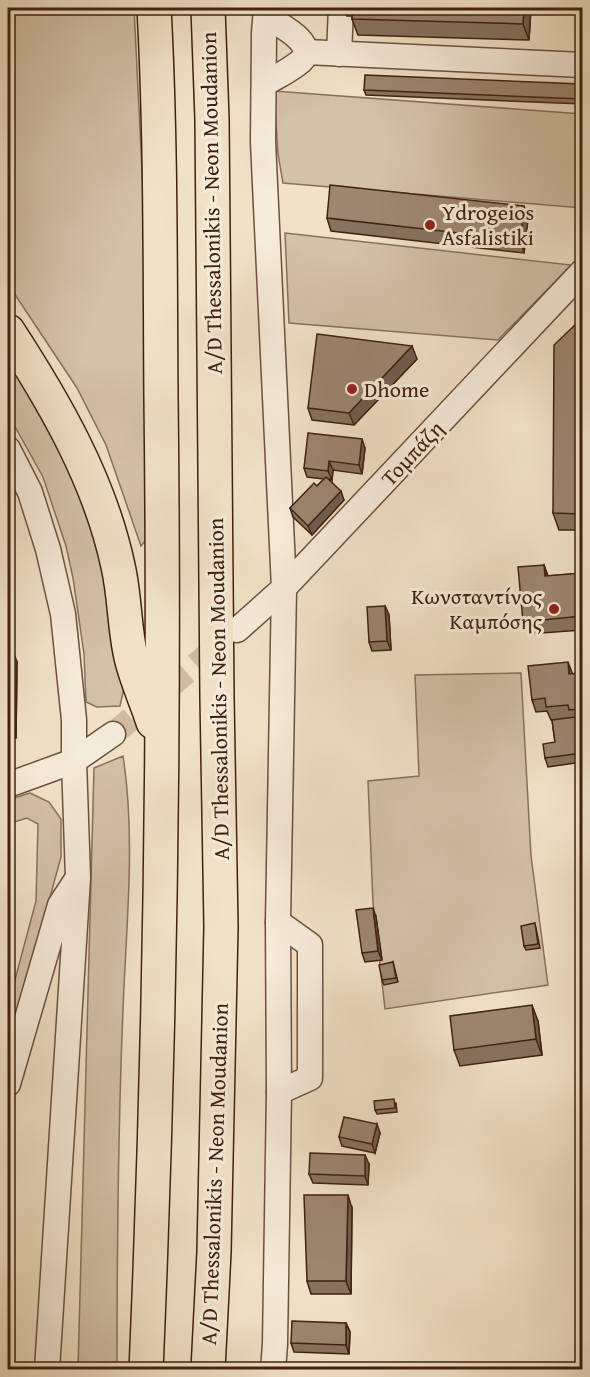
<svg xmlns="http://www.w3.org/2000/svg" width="590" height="1377" viewBox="0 0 590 1377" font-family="'Gentium Book Plus',serif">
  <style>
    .green { fill: #d3c1a8; stroke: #8a705c; stroke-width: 1.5 }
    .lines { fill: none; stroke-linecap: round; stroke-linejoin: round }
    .minor-tunnel { stroke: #cebba2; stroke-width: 24; stroke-dasharray: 24 12; stroke-linecap: butt }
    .minor-casing { stroke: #6e503e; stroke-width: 27 }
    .highway-casing { stroke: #422010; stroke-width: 36 }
    .minor { stroke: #f6ecdb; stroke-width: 24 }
    .highway { stroke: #f1e2c7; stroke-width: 33 }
    .wall { fill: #87725f; stroke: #422010; stroke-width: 1.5 }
    .shaded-wall { fill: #6e5d4e; stroke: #422010; stroke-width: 1.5 }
    .building { fill: #9d856f; stroke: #422010; stroke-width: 1.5 }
    .poi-dot { fill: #8f2418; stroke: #f6ecdb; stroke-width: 2 }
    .labels { text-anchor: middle; stroke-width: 6; stroke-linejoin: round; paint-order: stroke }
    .street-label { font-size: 22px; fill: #422010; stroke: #f6ecdb }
    .poi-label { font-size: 22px; fill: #422010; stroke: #f6ecdb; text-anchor: start }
  </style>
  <rect width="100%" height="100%" fill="#f1e2c7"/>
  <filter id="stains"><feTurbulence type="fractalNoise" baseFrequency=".00333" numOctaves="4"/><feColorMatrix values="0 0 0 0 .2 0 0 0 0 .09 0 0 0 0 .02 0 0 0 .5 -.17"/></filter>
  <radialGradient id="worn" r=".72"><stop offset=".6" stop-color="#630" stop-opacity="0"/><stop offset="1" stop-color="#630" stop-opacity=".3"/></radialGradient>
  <g class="green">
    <path d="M8,8H134L143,190L149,536L141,546L106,445L77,388L8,284Z"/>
    <path d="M274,91L582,114V208L283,183L278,154Z"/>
    <path d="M285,233L571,265L498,340L289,323Z"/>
    <path d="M8,353L24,375L92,515L124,688L120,706L97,707L86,702L84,654L73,578L66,546L43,477L8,414Z"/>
    <path d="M521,673L531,856L548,985L385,1009L373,903L368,781L419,776L415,675Z"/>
    <path d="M123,756C136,839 126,926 123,1010C118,1130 117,1250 117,1369H78L94,768Z"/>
    <path d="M30,793L49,802L61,819V857L8,1051V1006L36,901L38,824L27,818L8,824V800Z"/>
  </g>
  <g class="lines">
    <path class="minor-tunnel" d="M113,734L224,641"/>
    <g class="minor-casing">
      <g id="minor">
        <path d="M266,8L264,33L263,142L284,588L278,922L279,1092L275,1344L273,1370"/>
        <path d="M306,52L582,65"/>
        <path d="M339,54L341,8"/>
        <path d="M264,84C276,77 291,70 301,61C319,43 277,24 266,16"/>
        <path d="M8,449L30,492L48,549L63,614L74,720V761L78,878L47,1370"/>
        <path d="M237,630L284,588L582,272"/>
        <path d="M8,785L74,761L113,734"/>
        <path d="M278,922L310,945V1078L279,1092"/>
        <path d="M8,1084L60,905L77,879"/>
      </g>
    </g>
    <g class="highway-casing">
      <g id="highway">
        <path d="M8,331C55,403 100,481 118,566C125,596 124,627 131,657C136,679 146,700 153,722"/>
        <path d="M146,1370C160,1046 165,721 161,398C160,268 161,137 154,8"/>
        <path d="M208,1370L214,1252L221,927L217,697L212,119L208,8"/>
      </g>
    </g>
    <use href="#minor" class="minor"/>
    <use href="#highway" class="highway"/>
  </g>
  <g class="wall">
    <path d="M344,8H531L529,40L358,35L352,19V16H347Z"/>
    <path d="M582,84V104L366,95L364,90Z"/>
    <path d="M327,218L528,219L524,253L331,231Z"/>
    <path d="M582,328V530H559L553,513Z"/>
    <path d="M417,359L354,425L312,420L308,408Z"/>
    <path d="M365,448L362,474L333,470L332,480L329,479L344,500L312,535L293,517L290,508L317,486L324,479L307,477L304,468Z"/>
    <path d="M544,565L548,576L582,573V630L528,634L523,622Z"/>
    <path d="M385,606L389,615L391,650L372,651L369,642Z"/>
    <path d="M8,645L17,662L16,738L8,739Z"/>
    <path d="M573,674L582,681V722L577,723L578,726L582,725V762L548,767L545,758L555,742L552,720H551L547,711L536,712L532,700Z"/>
    <path d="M376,917L382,960L365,962L362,953Z"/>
    <path d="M536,928L540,948L526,950L524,946Z"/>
    <path d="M582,932V972L581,954L578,946Z"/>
    <path d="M393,962L398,982L384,985L382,980Z"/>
    <path d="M538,1021L542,1055L460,1066L454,1050Z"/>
    <path d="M396,1103L397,1112L377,1114L375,1110Z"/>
    <path d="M380,1133L375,1153L342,1146L339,1137Z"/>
    <path d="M369,1164L368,1185L313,1183L309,1174Z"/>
    <path d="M352,1208L351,1294H311L307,1281Z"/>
    <path d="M346,1323L350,1332L349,1354L294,1352L291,1343Z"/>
  </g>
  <g class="shaded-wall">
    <path d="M524,8H531L529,40L523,24Z"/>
    <path d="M524,206L528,219L524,253L520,240Z"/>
    <path d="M412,346L417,359L354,425L349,413Z"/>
    <path d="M362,439L365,448L362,474L359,465Z"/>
    <path d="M329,461L333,470L332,480L328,471Z"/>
    <path d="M341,491L344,500L312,535L308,526Z"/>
    <path d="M544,565L548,577L545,576Z"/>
    <path d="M385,606L389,615L391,650L387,641Z"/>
    <path d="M11,646L17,662L16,738L10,722Z"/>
    <path d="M568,662L573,675L569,674Z"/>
    <path d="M373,908L376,917L382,960L378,951Z"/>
    <path d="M532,1005L538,1021L542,1055L536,1039Z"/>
    <path d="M377,1124L380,1133L375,1153L372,1144Z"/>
    <path d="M365,1155L369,1164L368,1185L365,1176Z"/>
    <path d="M348,1195L352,1208L351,1294L346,1281Z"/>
    <path d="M346,1323L350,1332L349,1354L346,1345Z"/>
    <path d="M10,1359L13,1370H10Z"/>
  </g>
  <g class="building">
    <path d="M353,8H524L523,24L352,19Z"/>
    <path d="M365,75L582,84V99L364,90Z"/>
    <path d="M330,185L524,206L520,240L327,218Z"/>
    <path d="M577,323L582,328V514L553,513L554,345Z"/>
    <path d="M317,334L412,346L349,413L308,408Z"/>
    <path d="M308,433L362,439L359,465L329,461L328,471L304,468Z"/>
    <path d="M326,477L341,491L308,526L290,508L314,483L317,486Z"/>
    <path d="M544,565L545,576L582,573V616L523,622L518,567Z"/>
    <path d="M385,606L387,641L369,642L367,607Z"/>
    <path d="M8,645L11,646L10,722H8Z"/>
    <path d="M568,662L569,674L580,673V682H582V709L569,710L568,705L546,707L545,698L532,700L528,666Z"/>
    <path d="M575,717L576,726L582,725V753L545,758L543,744L555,742L552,720Z"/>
    <path d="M373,908L378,951L362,953L356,910Z"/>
    <path d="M535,923L538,944L524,946L521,926Z"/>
    <path d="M582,932V946H578L576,933Z"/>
    <path d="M580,954H582V972Z"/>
    <path d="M393,962L396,978L382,980L379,965Z"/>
    <path d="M532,1005L536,1039L454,1050L450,1016Z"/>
    <path d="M394,1099L395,1108L375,1110L374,1101Z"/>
    <path d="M344,1117L377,1124L372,1144L339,1137Z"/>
    <path d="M310,1153L365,1155V1176L309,1174Z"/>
    <path d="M304,1195H348L346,1281H307Z"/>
    <path d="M580,1261H582V1283H581Z"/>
    <path d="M292,1321L346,1323V1345L291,1343Z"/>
    <rect x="8" y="1359" width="2" height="11"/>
  </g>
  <g class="poi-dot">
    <circle cx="430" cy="225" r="6"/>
    <circle cx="352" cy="389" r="6"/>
    <circle cx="554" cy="609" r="6"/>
  </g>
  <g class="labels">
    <g class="street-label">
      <text transform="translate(211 203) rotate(-91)" y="8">A/D Thessalonikis - Neon Moudanion</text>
      <text transform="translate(412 453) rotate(-47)" y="8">Τομπάζη</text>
      <text transform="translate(218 689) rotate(-91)" y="8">A/D Thessalonikis - Neon Moudanion</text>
      <text transform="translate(214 1174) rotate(-88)" y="8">A/D Thessalonikis - Neon Moudanion</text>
    </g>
    <g class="poi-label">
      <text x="442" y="220">Ydrogeios<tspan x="442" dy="25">Asfalistiki</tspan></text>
      <text x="364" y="397">Dhome</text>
      <text x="542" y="604" text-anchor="end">Κωνσταντίνος<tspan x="542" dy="25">Καμπόσης</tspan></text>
    </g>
  </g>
  <rect width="590" height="1377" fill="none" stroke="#f1e2c7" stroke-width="30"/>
  <rect x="9" y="9" width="572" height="1359" fill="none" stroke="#422010" stroke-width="3"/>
  <rect x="15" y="15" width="560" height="1347" fill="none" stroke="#422010" stroke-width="1.5"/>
  <rect width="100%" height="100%" filter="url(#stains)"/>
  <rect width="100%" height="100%" fill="url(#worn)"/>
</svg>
